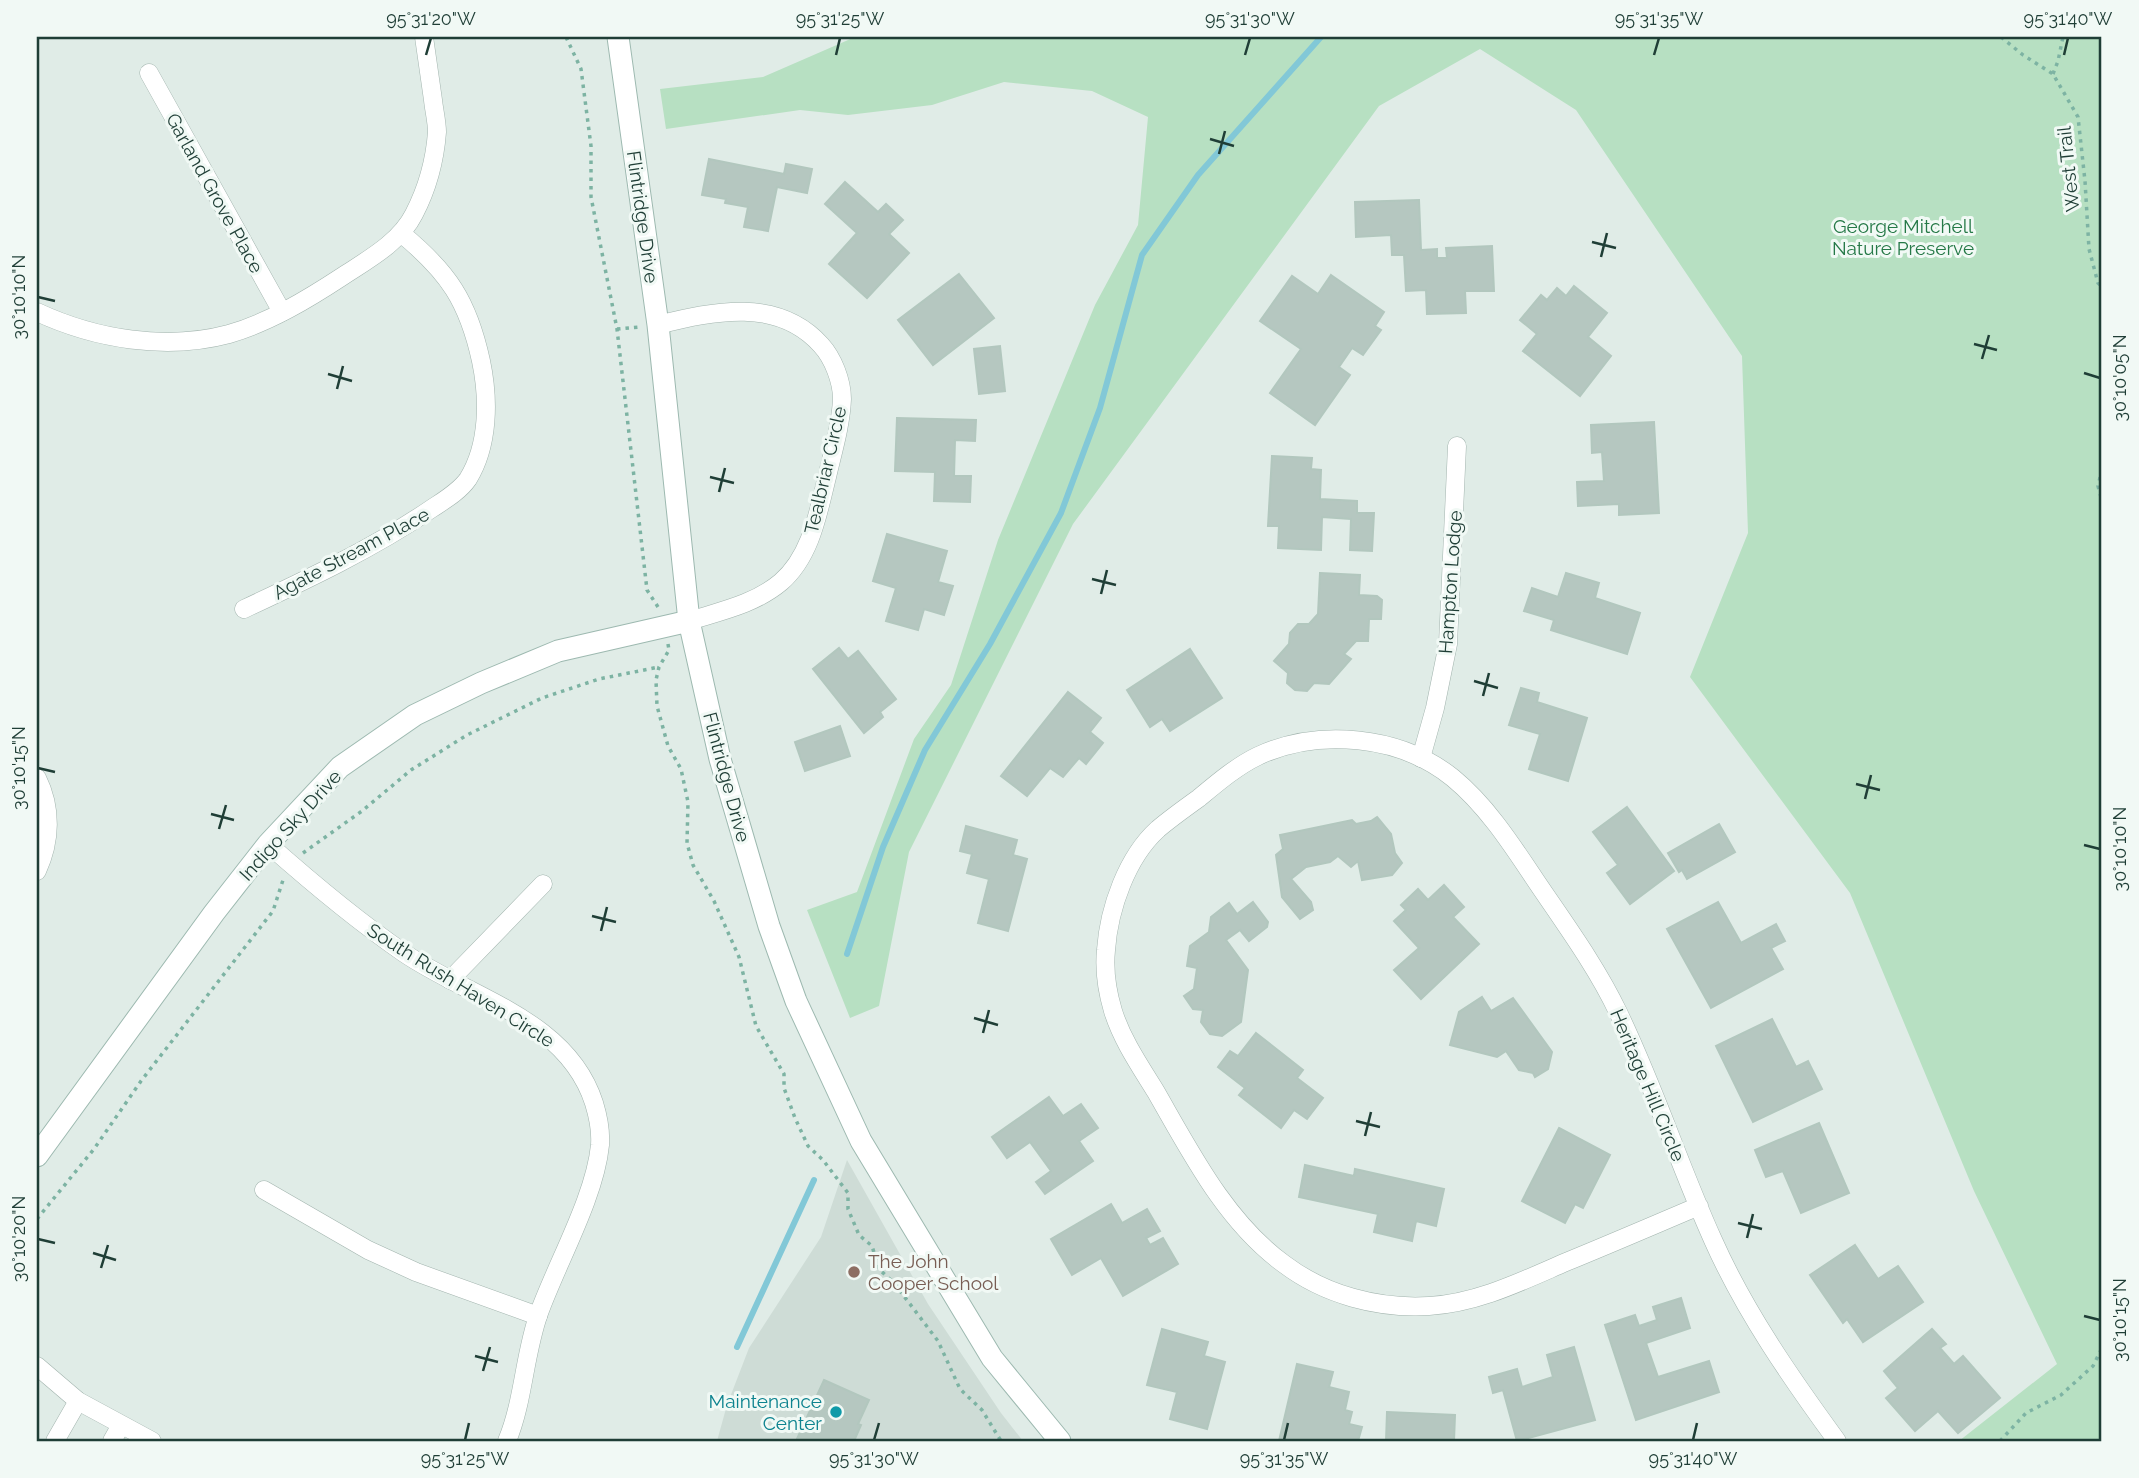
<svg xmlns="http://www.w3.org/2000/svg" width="2139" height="1478" viewBox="0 0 2139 1478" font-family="Raleway,sans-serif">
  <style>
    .built { fill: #cedcd6 }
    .green { fill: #b7e0c2 }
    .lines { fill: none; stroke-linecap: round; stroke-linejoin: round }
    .stream { stroke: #82c8d7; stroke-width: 6 }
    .building { fill: #b5c7c0; stroke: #b2c7be; stroke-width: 2 }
    .street-casing { stroke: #a2b4ae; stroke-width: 19 }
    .secondary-casing { stroke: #9db9b0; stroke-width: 23 }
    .path { stroke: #7db3a3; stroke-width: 3.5; stroke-dasharray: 3.5 5; stroke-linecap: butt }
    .street { stroke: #fff; stroke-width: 18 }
    .secondary { stroke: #fff; stroke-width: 21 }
    .ticks { fill: none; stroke: #1f3e36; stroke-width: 2.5 }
    .education-dot { fill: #8d6e63; stroke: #f1f9f5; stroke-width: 2.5 }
    .culture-dot { fill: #0f9aa8; stroke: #f1f9f5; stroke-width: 2.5 }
    .labels { text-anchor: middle; stroke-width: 6; stroke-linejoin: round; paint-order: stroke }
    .street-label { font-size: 19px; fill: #1f3e36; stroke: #f1f9f5 }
    .park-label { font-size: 19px; fill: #257947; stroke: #f1f9f5 }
    .education-label { font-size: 19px; fill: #785e54; stroke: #f1f9f5; text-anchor: start }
    .culture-label { font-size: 19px; fill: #0d838f; stroke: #f1f9f5; text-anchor: end }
    .neatline { fill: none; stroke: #1f3e36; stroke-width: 2.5 }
    .ticks-label { font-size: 18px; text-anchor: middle; fill: #1f3e36 }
  </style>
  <rect width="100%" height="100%" fill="#e0ece7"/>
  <path class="built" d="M847,1160L928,1304L1001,1413L1023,1441H717L727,1405L749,1348L821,1237Z"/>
  <path class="green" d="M855,37H2102V1441H1959L2057,1364L1974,1191L1850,893L1690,677L1748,533L1742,356L1576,110L1480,49L1379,106L1073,524L909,852L879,1006L850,1018L807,910L857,892L914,739L951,685L998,540L1095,305L1138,225L1148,117L1092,91L1004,82L932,105L848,115L800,110L666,129L660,89L763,77Z"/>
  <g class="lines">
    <g class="stream">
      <path d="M847,954L883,847L925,750L990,644L1061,513L1100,408L1142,255L1198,175L1321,37"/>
      <path d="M737,1347L814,1180"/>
    </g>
  </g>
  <g class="building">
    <path d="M709,159L784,174L786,164L812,169L807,193L777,187L768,231L744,227L748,207L725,203L726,199L702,195Z"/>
    <path d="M845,182L878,212L886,204L903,220L889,234L909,253L867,298L829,264L857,233L825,204Z"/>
    <path d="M1419,200L1421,250L1437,249V258H1447L1446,248L1492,246L1494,291H1465L1466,313L1427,314L1426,290L1406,291L1404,255H1392L1391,235L1356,237L1355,202Z"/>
    <path d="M959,274L994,318L933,365L898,320Z"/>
    <path d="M1331,275L1384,312L1375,326L1381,330L1363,355L1352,348L1339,367L1350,375L1315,425L1270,393L1301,349L1260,321L1292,276L1318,294Z"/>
    <path d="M1574,286L1607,313L1588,337L1611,356L1580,396L1523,351L1537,334L1520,320L1541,295L1547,300L1557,288L1566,296Z"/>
    <path d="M1000,346L1005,391L979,394L974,349Z"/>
    <path d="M897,418L976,420L975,441L955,440L954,476H971L970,502L934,501L935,472L895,471Z"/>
    <path d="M1654,422L1659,513L1619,515V504L1578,506L1577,482L1604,481L1602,452L1592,453L1591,425Z"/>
    <path d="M1272,456L1312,458L1311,469L1321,470L1320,499L1357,501V513H1374L1372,551L1350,550L1351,519L1322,517L1321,550L1278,548L1279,526H1268Z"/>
    <path d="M887,534L947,551L938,582L953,586L944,615L924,609L918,630L886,621L896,588L873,581Z"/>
    <path d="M1320,573L1360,575L1359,595L1377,596L1382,600L1381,619H1369L1368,641H1356L1344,654L1351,659L1329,684L1314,683L1307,691L1295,690L1287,683L1288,673L1274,661L1289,644L1290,633L1298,624H1309L1318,614Z"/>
    <path d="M1566,573L1599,583L1595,598L1640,613L1627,654L1551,630L1554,620L1524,611L1532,588L1558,597Z"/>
    <path d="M839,648L848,659L858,651L896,699L880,712L883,717L864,733L813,669Z"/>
    <path d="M1190,649L1222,698L1170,731L1162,719L1150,727L1127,690Z"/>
    <path d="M1521,688L1539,693L1537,702L1587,718L1568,781L1529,769L1540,734L1509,725Z"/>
    <path d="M1068,692L1101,718L1090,732L1103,743L1086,764L1079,758L1063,777L1050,768L1027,796L1001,776Z"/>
    <path d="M840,726L850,756L805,771L795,742Z"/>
    <path d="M1627,807L1674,871L1630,904L1607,873L1618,865L1593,832Z"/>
    <path d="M1377,817L1391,834L1395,853L1402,863L1392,875L1362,880L1358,861L1351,867L1338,856L1330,862L1306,867L1291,879L1311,902L1313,910L1300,919L1282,897L1276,855L1283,849L1280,835L1352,820L1356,824L1371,821Z"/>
    <path d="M1719,824L1735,852L1687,879L1682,870L1679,872L1668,853Z"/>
    <path d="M966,826L1017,840L1013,855L1027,859L1008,931L978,923L989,879L967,873L972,854L960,851Z"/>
    <path d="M1444,885L1464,907L1453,917L1479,944L1421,999L1394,970L1419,948L1394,921L1406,910L1401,905L1418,889L1428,900Z"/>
    <path d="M1253,902L1268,922L1267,927L1249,941L1240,930L1226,940L1248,970L1241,1022L1222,1036L1210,1034L1201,1022L1203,1010L1193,1009L1184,996L1194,989L1197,968L1187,966L1190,946L1209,932L1211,917L1229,903L1237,914Z"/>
    <path d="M1718,902L1741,943L1776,924L1785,941L1771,948L1783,969L1711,1008L1667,929Z"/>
    <path d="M1482,997L1491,1011L1513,998L1552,1052L1548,1069L1535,1077L1533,1073L1519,1070L1506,1051L1497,1057L1450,1045L1459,1012Z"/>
    <path d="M1772,1019L1796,1067L1808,1061L1822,1089L1753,1122L1716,1046Z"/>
    <path d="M1256,1033L1303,1070L1297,1078L1323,1098L1307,1119L1294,1110L1281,1128L1239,1095L1245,1088L1218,1067L1230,1051L1238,1056Z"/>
    <path d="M1049,1097L1063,1116L1081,1104L1098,1128L1079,1141L1093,1161L1045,1194L1036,1182L1051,1171L1030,1142L1007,1158L992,1137Z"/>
    <path d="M1819,1123L1849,1193L1801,1213L1783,1171L1766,1177L1755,1150Z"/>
    <path d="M1559,1128L1610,1155L1583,1208L1575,1204L1565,1223L1522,1201Z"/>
    <path d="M1305,1165L1354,1176L1355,1169L1444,1189L1436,1226L1416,1221L1412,1241L1374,1232L1378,1214L1299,1197Z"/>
    <path d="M1111,1204L1122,1223L1147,1209L1160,1231L1146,1238L1150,1245L1163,1238L1178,1264L1123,1296L1101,1258L1072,1275L1051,1239Z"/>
    <path d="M1855,1245L1878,1279L1898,1266L1923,1302L1863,1342L1847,1319L1843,1323L1810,1275Z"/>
    <path d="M1681,1298L1690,1328L1646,1343L1658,1377L1709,1361L1719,1392L1636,1420L1605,1325L1635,1315L1639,1326L1657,1320L1653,1307Z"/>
    <path d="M1162,1329L1208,1342L1204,1356L1225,1362L1207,1429L1170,1419L1177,1392L1147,1385Z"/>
    <path d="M1932,1329L1946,1344L1940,1348L1954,1364L1963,1356L2000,1398L1958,1433L1938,1411L1915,1431L1886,1398L1898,1388L1884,1371Z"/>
    <path d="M1574,1347L1595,1420L1517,1441L1503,1390L1493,1393L1489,1377L1517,1369L1522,1387L1553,1377L1547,1355Z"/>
    <path d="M1297,1364L1333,1372L1329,1387L1349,1392L1345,1410L1352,1412L1349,1424L1362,1427L1358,1441H1279Z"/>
    <path d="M824,1380L869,1400L858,1424L861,1425L854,1441H796Z"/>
    <path d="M1387,1412L1455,1415L1454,1441H1386Z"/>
  </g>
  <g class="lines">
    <g class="street-casing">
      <g id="street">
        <path d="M149,73L282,312"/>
        <path d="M37,312C95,339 166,351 229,334C270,322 308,299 343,276C369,259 400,242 414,214C427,189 435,159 437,132C437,122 434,110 433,100C430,79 427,58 424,37"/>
        <path d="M658,325C714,311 778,297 821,345C833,358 842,381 842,399C841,425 833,451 827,477C818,513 811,556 781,582C755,604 721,611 689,621"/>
        <path d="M244,609C308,579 372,549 431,509C443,501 459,492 468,479C489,445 489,399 481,361C468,301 448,272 402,234"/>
        <path d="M1421,758L1435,708L1448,644L1457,446"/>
        <path d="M37,778C52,808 51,841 37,871"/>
        <path d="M268,844C312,883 356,920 404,953C470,998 567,1019 594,1103C598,1116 601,1131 600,1145C595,1197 557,1263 539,1313C524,1355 524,1400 507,1441"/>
        <path d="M450,980L543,884"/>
        <path d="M264,1190L368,1250L416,1272L538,1316"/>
        <path d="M1699,1206C1654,1225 1610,1244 1566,1262C1522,1281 1478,1303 1429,1306C1378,1309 1325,1295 1284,1264C1226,1222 1191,1153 1156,1092C1140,1066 1122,1040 1113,1011C1107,991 1104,970 1106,950C1109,908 1127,857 1158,829C1171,818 1185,808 1199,798C1217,783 1237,766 1258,756C1318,728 1400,735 1453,778C1487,806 1512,845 1536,881C1565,924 1596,966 1618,1012C1654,1086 1679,1165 1713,1240C1745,1312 1791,1378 1837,1441"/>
        <path d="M37,1366L78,1401L152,1441"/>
        <path d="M55,1441L78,1401"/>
        <path d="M112,1441L121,1425"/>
      </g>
    </g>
    <g class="secondary-casing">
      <g id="secondary">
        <path d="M618,37L658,325L689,621L720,759L769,926L796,1001L861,1141L992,1358L1060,1441"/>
        <path d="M37,1156L214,913L268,844L340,767L415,715L481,683L558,651L689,621"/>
      </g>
    </g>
    <g class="path">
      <path d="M566,37L581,69L591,146V197L617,329L647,590L658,607"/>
      <path d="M2001,37L2023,55L2053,74L2078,117L2085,181L2089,249L2098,283L2102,287"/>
      <path d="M2053,74L2058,61L2063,37"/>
      <path d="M617,329L639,327"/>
      <path d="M2102,469L2098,486L2102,501"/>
      <path d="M668,644L669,650L659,667L656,680L657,706L668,746L681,769L688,802L687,843L693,865L714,901L739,957L756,1026L784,1074V1088L795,1118L808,1146L823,1160L848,1193V1209L859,1235L872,1246L879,1269L894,1283L938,1341L960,1389L982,1410L1001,1441"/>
      <path d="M303,853L362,811L411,770L467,735L542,698L599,679L659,667"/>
      <path d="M37,1219L94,1149L141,1081L273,911L283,880"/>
      <path d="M2000,1441L2026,1413L2061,1395L2093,1366L2102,1348"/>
    </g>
    <use href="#street" class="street"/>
    <use href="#secondary" class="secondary"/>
  </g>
  <path class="ticks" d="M426,55L431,38M836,55L840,38M1245,55L1250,38M1654,55L1659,38M2064,55L2068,38M1210,139L1234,146M1219,154L1225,131M1592,242L1616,248M1601,257L1607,233M38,297L55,301M1974,344L1997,350M1982,359L1989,335M2084,373L2100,378M328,374L352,381M337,389L343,366M710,477L734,483M719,492L725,468M1092,579L1116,585M1101,594L1107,570M1474,681L1498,688M1483,696L1489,673M38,768L55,772M1856,784L1880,790M1865,799L1871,775M211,814L234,820M219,829L226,805M2084,845L2100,849M592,916L616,922M601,931L607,907M974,1018L998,1025M983,1033L989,1010M1356,1121L1380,1127M1365,1136L1371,1112M1738,1223L1762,1229M1747,1238L1753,1214M38,1239L55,1243M93,1253L116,1260M101,1268L108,1245M2084,1316L2100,1320M475,1356L498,1362M483,1371L490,1347M465,1440L469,1423M874,1440L879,1423M1284,1440L1288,1423M1693,1440L1697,1423"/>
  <circle class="education-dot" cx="854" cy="1272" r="7"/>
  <circle class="culture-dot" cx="836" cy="1412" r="7"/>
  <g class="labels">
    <g class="street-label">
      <text transform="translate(2068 169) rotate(-96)" y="7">West Trail</text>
      <text transform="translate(215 193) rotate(61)" y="7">Garland Grove Place</text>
      <text transform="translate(643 217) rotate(82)" y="7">Flintridge Drive</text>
      <text transform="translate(825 470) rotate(-77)" y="7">Tealbriar Circle</text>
      <text transform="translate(351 553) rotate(-28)" y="7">Agate Stream Place</text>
      <text transform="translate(1450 582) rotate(-86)" y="7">Hampton Lodge</text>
      <text transform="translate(727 777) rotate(75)" y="7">Flintridge Drive</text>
      <text transform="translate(290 825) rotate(-48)" y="7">Indigo Sky Drive</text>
      <text transform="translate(461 985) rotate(32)" y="7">South Rush Haven Circle</text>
      <text transform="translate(1648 1085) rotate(67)" y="7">Heritage Hill Circle</text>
    </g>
    <g class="park-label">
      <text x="1903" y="233">George Mitchell<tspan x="1903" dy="22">Nature Preserve</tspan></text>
    </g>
    <g class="education-label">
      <text x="868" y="1268">The John<tspan x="868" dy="22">Cooper School</tspan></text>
    </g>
    <g class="culture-label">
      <text x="822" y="1408">Maintenance<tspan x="822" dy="22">Center</tspan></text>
    </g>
  </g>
  <rect width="2139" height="1478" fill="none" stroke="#f1f9f5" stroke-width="77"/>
  <rect x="38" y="38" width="2062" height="1402" class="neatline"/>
  <g class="ticks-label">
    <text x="431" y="25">95°31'20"W</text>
    <text x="840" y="25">95°31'25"W</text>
    <text x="1250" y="25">95°31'30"W</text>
    <text x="1659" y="25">95°31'35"W</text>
    <text x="2068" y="25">95°31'40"W</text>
    <text transform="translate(19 297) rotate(-90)" y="6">30°10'10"N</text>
    <text transform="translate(2120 378) rotate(-90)" y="6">30°10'05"N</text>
    <text transform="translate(19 768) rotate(-90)" y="6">30°10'15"N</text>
    <text transform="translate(2120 849) rotate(-90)" y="6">30°10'10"N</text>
    <text transform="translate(19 1239) rotate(-90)" y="6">30°10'20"N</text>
    <text transform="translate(2120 1320) rotate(-90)" y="6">30°10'15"N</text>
    <text x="465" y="1465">95°31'25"W</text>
    <text x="874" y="1465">95°31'30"W</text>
    <text x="1284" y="1465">95°31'35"W</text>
    <text x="1693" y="1465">95°31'40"W</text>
  </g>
</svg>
